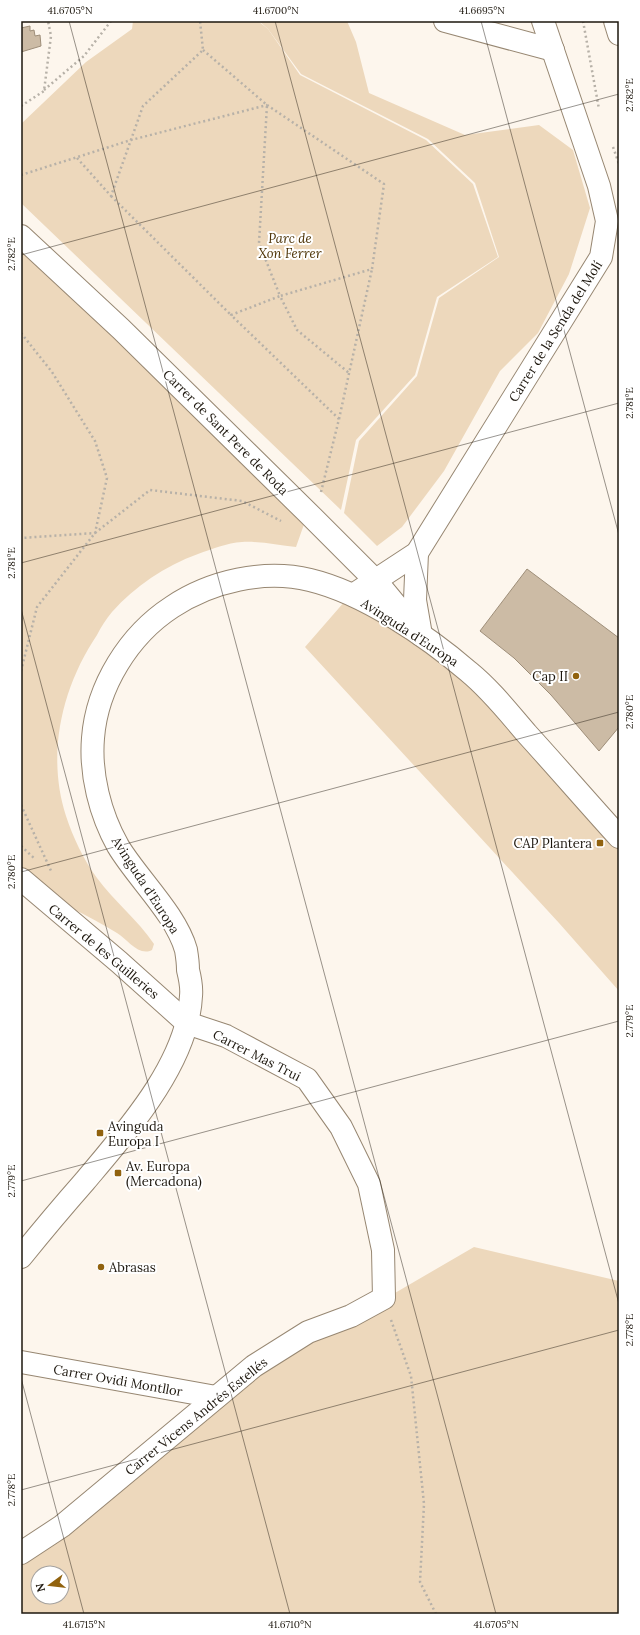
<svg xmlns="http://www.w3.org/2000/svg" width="640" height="1635" viewBox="0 0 640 1635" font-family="Lora,serif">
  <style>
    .green { fill: #edd8bc; fill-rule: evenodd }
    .building { fill: #ccbba5; stroke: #9e8e79 }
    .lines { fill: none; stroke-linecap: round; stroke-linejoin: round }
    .minor-casing { stroke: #978772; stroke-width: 24 }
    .path { stroke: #b7b1a8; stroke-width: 2.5; stroke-dasharray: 2 3; stroke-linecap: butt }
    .minor { stroke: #fff; stroke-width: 22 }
    .ticks { fill: none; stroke: #1d170e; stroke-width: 1; stroke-opacity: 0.45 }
    .poi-dot { fill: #91620e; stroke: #fff; stroke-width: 1.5 }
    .labels { text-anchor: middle; stroke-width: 4; stroke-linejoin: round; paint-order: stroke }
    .park-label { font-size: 13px; font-style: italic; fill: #4b3103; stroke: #fff }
    .street-label { font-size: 13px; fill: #1d170e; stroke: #fff }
    .poi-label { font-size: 13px; fill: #1d170e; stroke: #fff; text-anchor: start }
    .neatline { fill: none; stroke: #1d170e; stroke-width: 1.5 }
    .ticks-label { font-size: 10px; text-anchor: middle; fill: #1d170e }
  </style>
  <rect width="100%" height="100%" fill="#fdf6ed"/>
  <g class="green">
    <path d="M133,21H258L268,29L300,75L426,140L473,184L498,257L437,297L415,375L356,440L341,510L21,203V124L86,62L132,29Z"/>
    <path d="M259,21H347L356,42L369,93L465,135L539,125L573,150L590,208L569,274L538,333L500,371L444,471L402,527L377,546L344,513L359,441L417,376L439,298L499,257L475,183L428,139L301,74L268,29Z"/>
    <path d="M21,237L308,513L296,547C278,545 259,541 242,542C227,543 212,549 198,554C165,566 135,586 112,612C106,619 101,627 97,635C62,687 46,754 66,816C73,837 83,859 97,878C114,901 138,920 154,944L152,950C139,957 127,939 117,933C88,915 57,901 27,886L21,879Z"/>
    <path d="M352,593L429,633L619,837V991L559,923L305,647Z"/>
    <path d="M474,1247L619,1281V1614H21V1553L216,1397ZM38,1573H62V1597H38Z"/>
  </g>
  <g class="building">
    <path d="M30,26V31L34,30L35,36L40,35L41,46L21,52V28Z"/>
    <path d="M527,569L619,638V727L599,751L551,695L514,658L480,631Z"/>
  </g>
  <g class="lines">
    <g class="minor-casing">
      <g id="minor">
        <path d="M445,21L553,50"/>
        <path d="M615,21L619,34"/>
        <path d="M21,236L121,329L308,513L376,581L409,621"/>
        <path d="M417,553L415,600L421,635"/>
        <path d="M353,595L417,553L601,257L607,221L599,186L543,21"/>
        <path d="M21,879L119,962L187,1023L226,1036L307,1079L341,1127L369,1184L383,1250L384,1298L351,1316L308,1332L254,1366L62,1526L21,1553"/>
        <path d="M21,1257C42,1231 63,1206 85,1181C126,1132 188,1063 191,996C192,987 190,978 188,970C188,963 187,956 186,950C176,914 137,878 118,846C100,814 90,774 93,738C97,686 129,635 172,607C211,581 264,569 310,580C364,593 427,636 469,672C491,690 508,712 527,734C558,768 588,803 619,837"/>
        <path d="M21,1362L216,1397"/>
      </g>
    </g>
    <g class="path">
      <path d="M583,21L599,109"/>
      <path d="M203,50L267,105"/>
      <path d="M44,90L84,56L111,21"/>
      <path d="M267,105L384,184L372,269L280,296L259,243Z"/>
      <path d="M21,106L44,91L51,36L48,21"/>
      <path d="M613,147L619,164"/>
      <path d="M77,158L111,196L143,106L203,50L200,21"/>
      <path d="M21,175L131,140L267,105"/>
      <path d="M111,196L231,315"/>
      <path d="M21,333L52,372L95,441L107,478L95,533L21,538"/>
      <path d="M339,419L372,269"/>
      <path d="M321,492L339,419L231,315L280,296L297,330L349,373"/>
      <path d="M21,671L37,607L95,533L150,490L242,501L281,521"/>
      <path d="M21,805L52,873"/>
      <path d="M21,846L35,859"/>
      <path d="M391,1320L411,1376L424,1504L420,1582L436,1614"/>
    </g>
    <use href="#minor" class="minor"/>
  </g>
  <path class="ticks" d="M69,21L496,1614M275,21L619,1304M481,21L619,535M21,255L619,94M21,563L619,403M21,609L290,1614M21,872L619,712M21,1181L619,1021M21,1378L84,1614M21,1490L619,1330"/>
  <g class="poi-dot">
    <circle cx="576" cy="676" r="4"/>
    <rect x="596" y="839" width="8" height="8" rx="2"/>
    <rect x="96" y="1129" width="8" height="8" rx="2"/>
    <rect x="114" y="1169" width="8" height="8" rx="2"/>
    <circle cx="101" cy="1267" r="4"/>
  </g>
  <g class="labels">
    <g class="park-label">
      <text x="290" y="243">Parc de<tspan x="290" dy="15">Xon Ferrer</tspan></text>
    </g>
    <g class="street-label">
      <text transform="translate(555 331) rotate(-58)" y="5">Carrer de la Senda del Molí</text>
      <text transform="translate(226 432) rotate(45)" y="5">Carrer de Sant Pere de Roda</text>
      <text transform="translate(410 632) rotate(33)" y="5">Avinguda d'Europa</text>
      <text transform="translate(146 885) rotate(57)" y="5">Avinguda d'Europa</text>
      <text transform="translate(104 951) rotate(40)" y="5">Carrer de les Guilleries</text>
      <text transform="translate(257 1055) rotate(27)" y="5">Carrer Mas Trui</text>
      <text transform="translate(118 1380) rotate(10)" y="5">Carrer Ovidi Montllor</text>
      <text transform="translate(196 1416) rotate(-39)" y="5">Carrer Vicens Andrés Estellés</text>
    </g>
    <g class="poi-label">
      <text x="568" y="681" text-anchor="end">Cap II</text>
      <text x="592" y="848" text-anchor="end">CAP Plantera</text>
      <text x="108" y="1131">Avinguda<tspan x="108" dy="15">Europa I</tspan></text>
      <text x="126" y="1171">Av. Europa<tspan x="126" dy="15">(Mercadona)</tspan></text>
      <text x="109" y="1272">Abrasas</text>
    </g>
  </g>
  <rect width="640" height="1635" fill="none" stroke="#ffffff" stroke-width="44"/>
  <g transform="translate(50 1585) rotate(255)"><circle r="19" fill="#ffffff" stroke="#a5a29f"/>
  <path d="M0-3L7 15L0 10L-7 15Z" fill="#91620e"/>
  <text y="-6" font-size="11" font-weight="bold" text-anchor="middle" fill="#1d170e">N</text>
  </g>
  <rect x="22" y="22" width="596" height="1591" class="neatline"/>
  <g class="ticks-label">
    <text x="70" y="14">41.6705°N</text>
    <text x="276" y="14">41.6700°N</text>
    <text x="482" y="14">41.6695°N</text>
    <text transform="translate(629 95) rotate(-90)" y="4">2.782°E</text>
    <text transform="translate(11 254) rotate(-90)" y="4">2.782°E</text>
    <text transform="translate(629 403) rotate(-90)" y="4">2.781°E</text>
    <text transform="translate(11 563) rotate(-90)" y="4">2.781°E</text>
    <text transform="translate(629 712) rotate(-90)" y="4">2.780°E</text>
    <text transform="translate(11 872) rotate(-90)" y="4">2.780°E</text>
    <text transform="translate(629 1021) rotate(-90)" y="4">2.779°E</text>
    <text transform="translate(11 1181) rotate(-90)" y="4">2.779°E</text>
    <text transform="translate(629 1330) rotate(-90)" y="4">2.778°E</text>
    <text transform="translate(11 1490) rotate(-90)" y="4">2.778°E</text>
    <text x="84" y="1628">41.6715°N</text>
    <text x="290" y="1628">41.6710°N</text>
    <text x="496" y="1628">41.6705°N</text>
  </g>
</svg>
